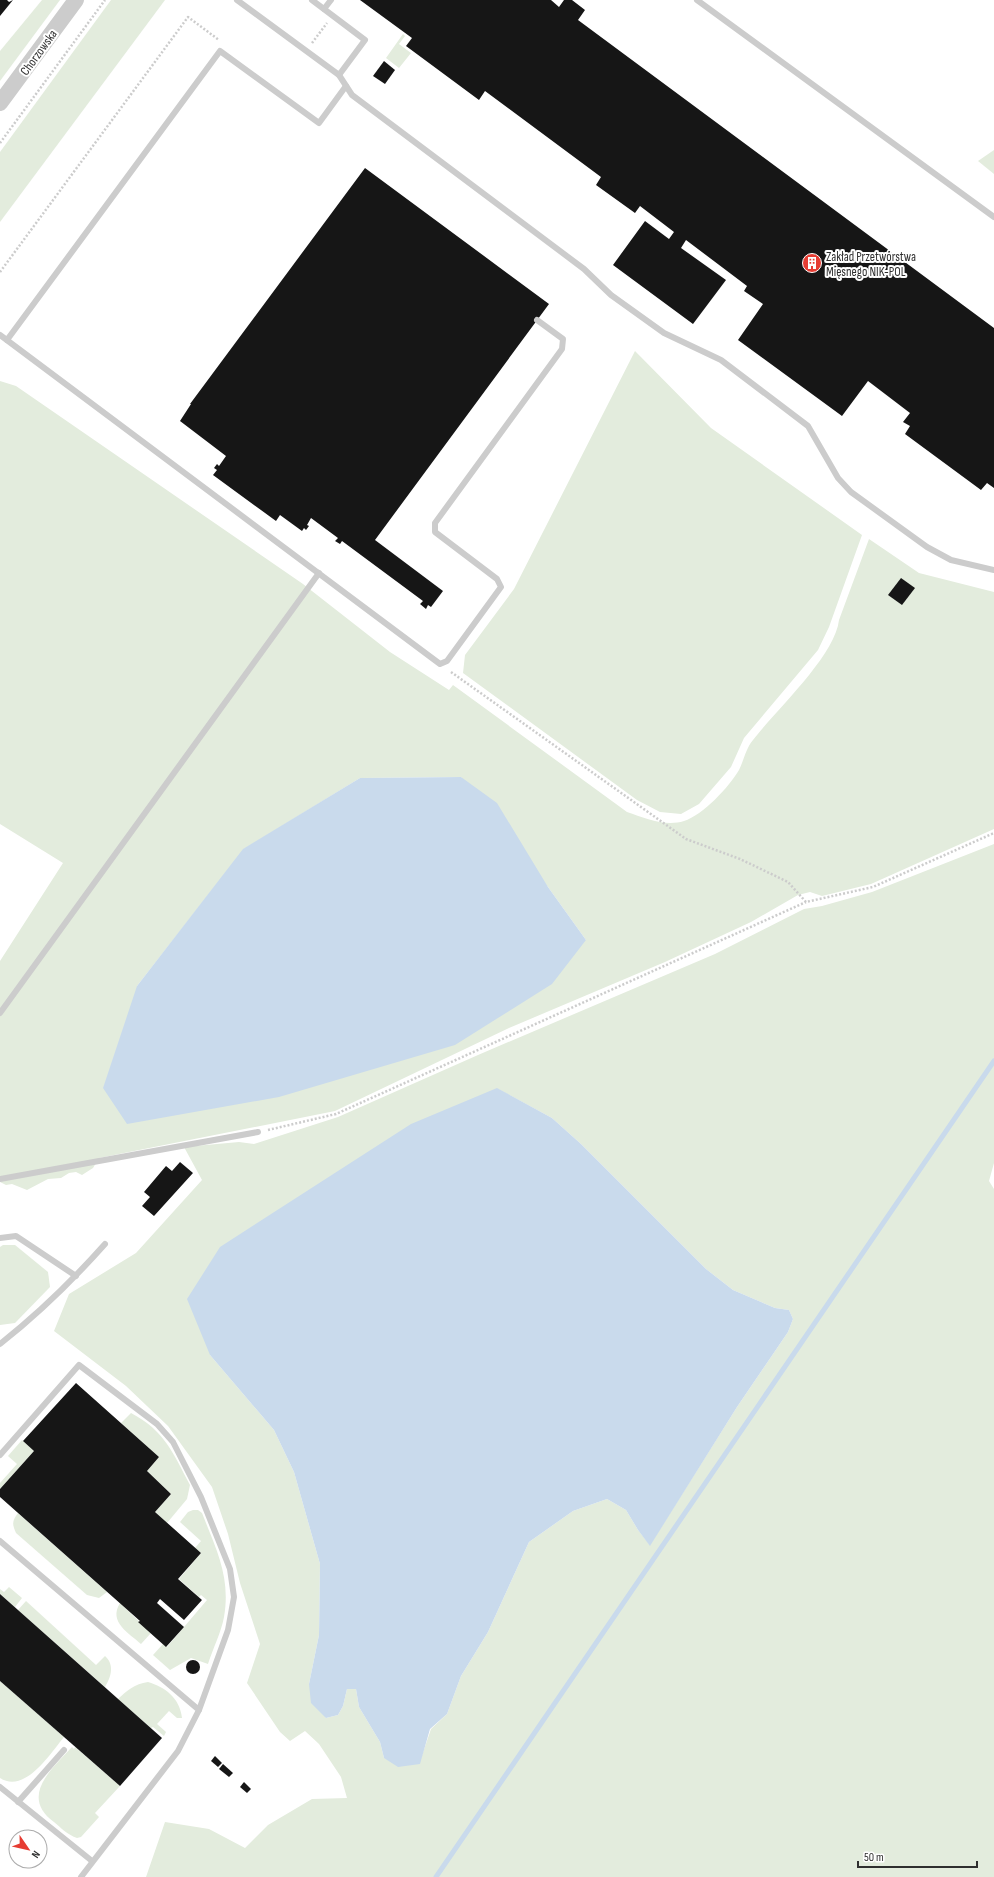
<svg xmlns="http://www.w3.org/2000/svg" width="994" height="1877" viewBox="0 0 994 1877" font-family="'Sofia Sans Condensed',sans-serif">
  <style>
    .green { fill: #e3ecdd; fill-rule: evenodd }
    .water { fill: #c9daec }
    .lines { fill: none; stroke-linecap: round; stroke-linejoin: round }
    .stream { stroke: #c9daec; stroke-width: 5 }
    .building { fill: #161616 }
    .path { stroke: #ccc; stroke-width: 2.5; stroke-dasharray: 2 2; stroke-linecap: butt }
    .service { stroke: #ccc; stroke-width: 6 }
    .tertiary { stroke: #ccc; stroke-width: 16 }
    .labels { text-anchor: middle; stroke-width: 4; stroke-linejoin: round; paint-order: stroke }
    .street-label { font-size: 13px; fill: #2f2f2f; stroke: #fff }
    .poi-label { font-size: 13px; fill: #2f2f2f; stroke: #fff; text-anchor: start }
  </style>
  <rect width="100%" height="100%" fill="#fff"/>
  <g class="green">
    <path d="M42,0H60L0,81V51Z"/>
    <path d="M111,0H165L0,222V152Z"/>
    <path d="M403,34L405,36L399,44L411,53L399,68L386,58Z"/>
    <path d="M994,150V174L978,161Z"/>
    <path d="M635,351L711,428L862,535L829,627L818,650L744,738L731,767L699,804L681,814L660,812L637,800L463,673L465,655L514,589Z"/>
    <path d="M0,381L16,386L303,584L390,652L449,690L453,685L627,812C645,818 665,827 684,821C703,815 729,787 739,770C744,760 746,748 753,740C776,710 835,656 839,620L869,539L919,573L994,592V829L871,884L822,896L810,892L798,895L751,922L665,962L509,1028L335,1111L99,1158L93,1168L82,1175L76,1172L69,1173L61,1178L48,1179L27,1190L12,1184L6,1185L0,1182V961L63,863L0,824ZM461,777L548,887L586,940L137,986L244,849L360,778Z"/>
    <path d="M994,844V1163L989,1181L994,1189V1877H146L165,1822L209,1829L245,1848L268,1825L312,1799L347,1798L341,1777L319,1744L305,1731L290,1741L280,1732L247,1683L260,1644L240,1583L228,1534L212,1487L168,1426L126,1386L54,1331L69,1294L136,1253L202,1180L184,1147L239,1142L254,1144L338,1117L478,1055L715,954L804,909L822,906L872,892ZM498,1089L552,1118L581,1144L706,1269L733,1290L775,1308L789,1310L793,1319L788,1332L737,1407L650,1545L638,1530L626,1510L607,1499L573,1511L529,1542L488,1632L461,1676L447,1714L431,1729L419,1764L384,1758L380,1742L359,1707L356,1689H347L343,1706L338,1715L326,1718L309,1684L319,1635L320,1564L294,1472L274,1430L210,1355Z"/>
    <path d="M3,1245H15L48,1272L50,1287L15,1323L0,1325V1247Z"/>
    <path d="M131,1413C165,1431 173,1453 190,1485L187,1499L167,1523L155,1512L171,1494L147,1471L159,1457L121,1423Z"/>
    <path d="M22,1440L34,1451L0,1489V1483L17,1464L8,1456Z"/>
    <path d="M193,1510H198L202,1513C216,1549 231,1577 224,1617C221,1633 213,1648 208,1664L191,1658L170,1670L153,1655L163,1644L167,1647L207,1600L201,1595L199,1597L179,1579L201,1553L195,1548L201,1541L180,1522L188,1512Z"/>
    <path d="M18,1513L107,1592L99,1598L87,1595L16,1533C12,1524 12,1521 18,1513Z"/>
    <path d="M9,1587L22,1598L15,1607L0,1594V1589L4,1592Z"/>
    <path d="M26,1601L96,1665L105,1656C115,1665 111,1677 105,1687L18,1610Z"/>
    <path d="M120,1603L151,1633L141,1644C129,1633 108,1622 120,1603Z"/>
    <path d="M0,1681L64,1737C50,1754 25,1794 0,1778Z"/>
    <path d="M148,1682C165,1687 180,1698 182,1718H177L169,1711L157,1724L166,1732L164,1736L153,1727L151,1728L118,1699C128,1690 134,1684 148,1682Z"/>
    <path d="M72,1747L74,1749L75,1747L120,1786L95,1813L99,1817L81,1837L77,1838C68,1835 61,1828 54,1822C19,1796 52,1769 72,1747Z"/>
  </g>
  <g class="water">
    <path d="M461,777L497,803L548,887L586,940L552,984L455,1045L279,1097L127,1124L103,1088L137,986L243,849L360,778Z"/>
    <path d="M497,1088L552,1118L581,1144L706,1269L733,1290L775,1308L789,1310L793,1319L788,1332L737,1407L650,1546L638,1530L626,1510L607,1499L573,1511L529,1542L488,1632L461,1676L447,1714L430,1729L420,1764L398,1767L384,1758L380,1742L359,1707L356,1689H347L343,1706L338,1715L326,1718L311,1703L309,1684L319,1635L320,1564L294,1472L274,1430L210,1355L187,1299L220,1247L411,1124Z"/>
  </g>
  <g class="lines">
    <path class="stream" d="M436,1877L994,1061"/>
  </g>
  <g class="building">
    <path d="M0,0H7L9,2L13,0L0,16Z"/>
    <path d="M360,0H551L559,7L564,0H572L585,10L578,20L994,328V488L987,483L981,490L905,434L910,426L903,422L910,413L868,381L842,416L738,340L763,304L744,291L747,286L686,240L681,248L726,280L693,324L613,265L645,221L669,239L674,232L640,206L635,213L596,185L601,177L485,91L479,100L406,46L412,38Z"/>
    <path d="M384,61L395,70L385,84L373,76Z"/>
    <path d="M365,168L549,304L375,540L443,591L431,607L428,605L426,609L420,604L423,601L342,541L340,544L335,541L338,538L311,518L307,525L309,526L306,530L304,528L302,531L280,515L276,521L213,475L217,470L214,468L217,464L219,466L226,456L180,421L191,404H190Z"/>
    <path d="M901,578L915,588L902,605L888,595Z"/>
    <path d="M180,1162L193,1173L154,1216L142,1206L150,1197L144,1192L166,1166L172,1171Z"/>
    <path d="M76,1383L159,1457L147,1471L171,1494L155,1512L201,1553L178,1579L202,1600L184,1620L160,1599L157,1603L184,1627L166,1647L138,1622L140,1621L0,1497V1489L34,1451L23,1441Z"/>
    <path d="M0,1594L162,1738L120,1786L0,1681Z"/>
    <circle cx="193" cy="1667" r="7"/>
    <path d="M215,1756L222,1763L218,1767L211,1761Z"/>
    <path d="M223,1764L233,1773L229,1777L219,1769Z"/>
    <path d="M244,1782L251,1789L247,1793L240,1787Z"/>
  </g>
  <g class="lines">
    <g class="path">
      <path d="M312,43L327,23"/>
      <path d="M0,143L105,0"/>
      <path d="M0,272L188,17L219,40"/>
      <path d="M451,672L686,839L740,859L788,882L806,902L873,887L994,833"/>
      <path d="M268,1130L336,1114L806,902"/>
    </g>
    <g class="service">
      <path d="M237,0L339,75L365,40L312,0"/>
      <path d="M697,0L994,217"/>
      <path d="M324,9L331,0"/>
      <path d="M339,75L352,95L584,269L611,295L664,333L721,360L808,426L838,478L851,492L927,547L951,560L994,570"/>
      <path d="M0,335L440,664L447,661L501,587L497,579L435,532V523L562,349L563,339L537,320"/>
      <path d="M7,340L220,51L319,123L346,86"/>
      <path d="M0,1013L319,573"/>
      <path d="M0,1179L258,1132"/>
      <path d="M0,1238L16,1236L76,1276"/>
      <path d="M0,1344C38,1314 73,1280 105,1244"/>
      <path d="M0,1455L79,1365L157,1424L173,1442L201,1497L230,1569L234,1597L228,1630L199,1710"/>
      <path d="M0,1541L199,1710L178,1751L81,1877"/>
      <path d="M0,1787L92,1861"/>
      <path d="M18,1802L64,1750"/>
    </g>
    <path class="tertiary" d="M0,103L76,0"/>
  </g>
  <defs>
    <g id="building-disc" transform="scale(1)"><circle r="9.5" fill="#e63c32" stroke="#fff"/><path d="M-4-6H4V6H1V3H-1V6H-4ZM-2.5-4.3h1.7v1.8h-1.7ZM.8-4.3h1.7v1.8H.8ZM-2.5-1h1.7V.8h-1.7ZM.8-1h1.7V.8H.8Z" fill="#fff"/></g>
  </defs>
  <g fill-rule="evenodd">
    <use href="#building-disc" x="812" y="263"/>
  </g>
  <g class="labels">
    <g class="street-label">
      <text transform="translate(38 52) rotate(-54)" y="5">Chorzowska</text>
    </g>
    <g class="poi-label">
      <text x="826" y="261">Zakład Przetwórstwa<tspan x="826" dy="15">Mięsnego NIK-POL</tspan></text>
    </g>
  </g>
  <g transform="translate(28 1849) rotate(124)"><circle r="19" fill="#ffffff" stroke="#acacac"/>
  <path d="M0-3L7 15L0 10L-7 15Z" fill="#e63c32"/>
  <text y="-6" font-size="11" font-weight="bold" text-anchor="middle" fill="#2f2f2f">N</text>
  </g>
  <path d="M858 1861v6h119v-6" fill="none" stroke="#2f2f2f" stroke-width="2"/>
  <text x="864" y="1861" font-size="12" fill="#2f2f2f" stroke="#ffffff" stroke-width="3" paint-order="stroke">50 m</text>
</svg>
